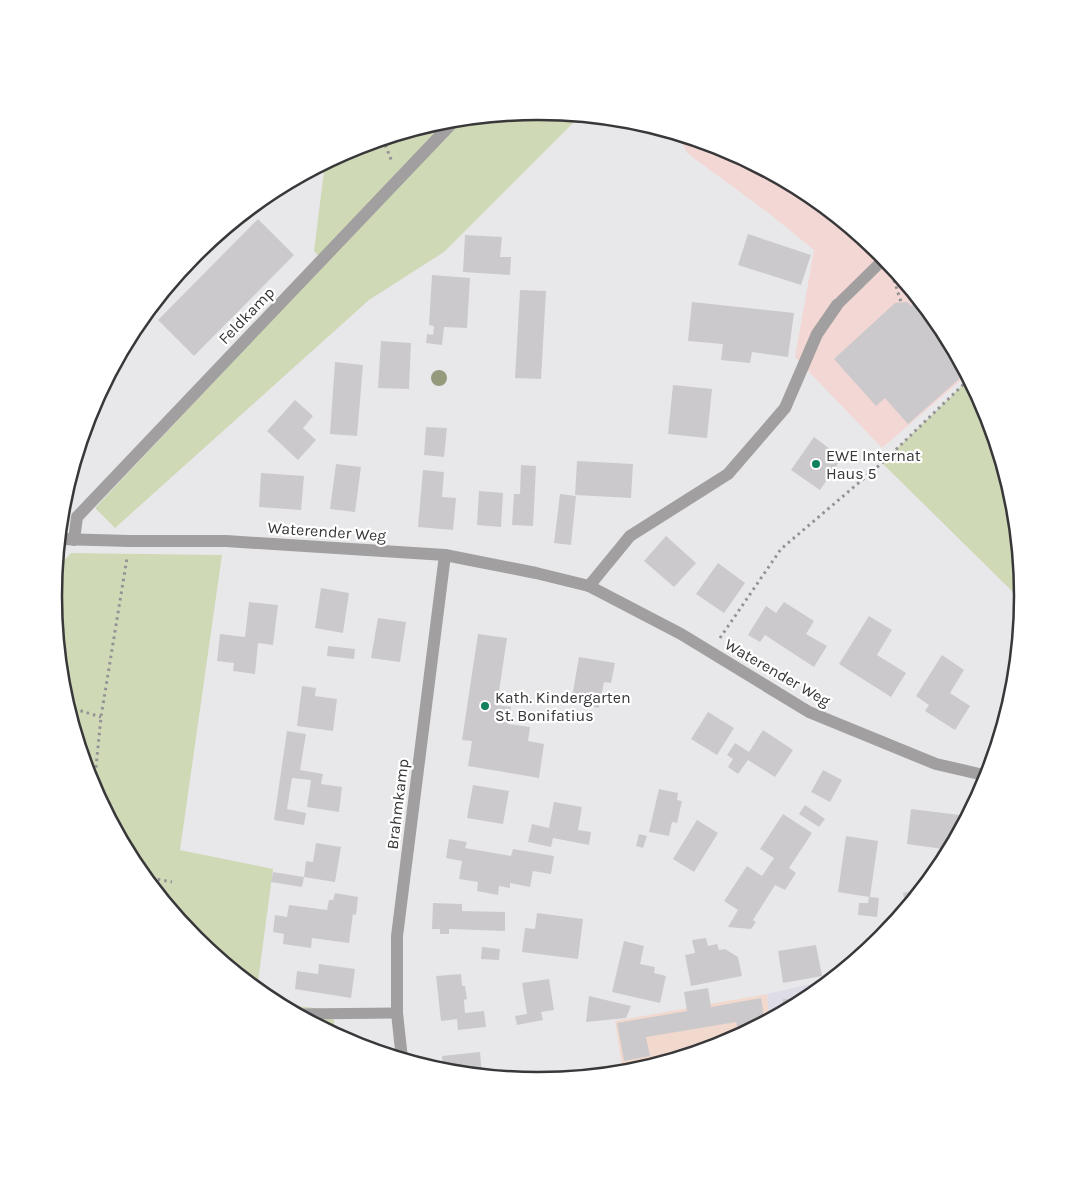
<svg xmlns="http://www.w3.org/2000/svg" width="1077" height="1192" viewBox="0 0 1077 1192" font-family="Karla,sans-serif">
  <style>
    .built { fill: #dedce7 }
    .industrial { fill: #f1d9ce }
    .education { fill: #f2d7d4 }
    .green { fill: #d0d9b6 }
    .building { fill: #ccc9cc }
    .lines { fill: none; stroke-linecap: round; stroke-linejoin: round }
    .path { stroke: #939395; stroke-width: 3; stroke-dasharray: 2.5 4; stroke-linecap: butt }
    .lane { stroke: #a19fa0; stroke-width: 11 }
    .street { stroke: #a19fa0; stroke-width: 12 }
    .tree { fill: #959a7d }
    .poi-dot { fill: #12805c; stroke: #fff; stroke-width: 2 }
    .labels { text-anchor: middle; stroke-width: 4.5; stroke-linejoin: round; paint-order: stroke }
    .street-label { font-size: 16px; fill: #383739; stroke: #fff }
    .poi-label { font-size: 16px; fill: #383739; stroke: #fff; text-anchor: start }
    .rim { fill: none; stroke: #383739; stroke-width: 2.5 }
  </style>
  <rect width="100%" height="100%" fill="#e8e8eb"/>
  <path class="built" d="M832,979L808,999L769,1020L767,994Z"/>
  <path class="industrial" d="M767,994L769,1020L724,1044L633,1071L623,1072L615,1021Z"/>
  <path class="education" d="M678,134L724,148L808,193L881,253L942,327L967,375L882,448L795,357L814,250L771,215L687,153Z"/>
  <g class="green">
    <path d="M539,111L581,115L444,252L369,300L115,528L95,508L325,263L314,251L325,163L353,148L444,121Z"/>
    <path d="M969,379L986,411L1014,502L1023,596V602L882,463Z"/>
    <path d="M71,553L222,555L180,850L273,869L257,989L196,939L135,865L91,781L63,690L54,596L56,569Z"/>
    <path d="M278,1004L333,1010L335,1034Z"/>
  </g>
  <g class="building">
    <path d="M258,219L294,255L194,356L158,320Z"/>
    <path d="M748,234L811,255L801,285L738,265Z"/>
    <path d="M465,235L502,237L500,257H511L510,275L463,272Z"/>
    <path d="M432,275L470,278L467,328L444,327L442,345L426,343L427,334L433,335L434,326L429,325Z"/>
    <path d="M520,290L546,291L541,379L515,378Z"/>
    <path d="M919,299L942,327L966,373L908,424L885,398L876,406L834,359L895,303L908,302L911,306Z"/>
    <path d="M692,302L794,313L788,357L752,352L750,363L721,360L723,344L688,341Z"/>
    <path d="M381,341L411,343L409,389L378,388Z"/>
    <path d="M335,362L363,365L357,436L330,434Z"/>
    <path d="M673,385L712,389L707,438L668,434Z"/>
    <path d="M295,400L313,416L303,428L316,440L298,460L267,431Z"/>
    <path d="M426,427L447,428L444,457L424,455Z"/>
    <path d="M814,437L842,458L820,490L791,470Z"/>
    <path d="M577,461L633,464L631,498L575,495Z"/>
    <path d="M336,464L361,467L355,512L330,509Z"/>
    <path d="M521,465L536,466L533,526L512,525L514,494H520Z"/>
    <path d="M423,470L444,472L442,497L456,498L453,530L418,527Z"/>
    <path d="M261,473L304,476L301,510L259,507Z"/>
    <path d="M479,491L503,493L501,527L477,525Z"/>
    <path d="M560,494L576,496L571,545L554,543Z"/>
    <path d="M666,536L696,563L674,587L644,561Z"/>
    <path d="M718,563L745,583L724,613L696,594Z"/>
    <path d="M321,588L349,593L343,633L315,628Z"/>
    <path d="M249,602L278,605L273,645L258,643L255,674L233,671L234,663L217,661L220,634L245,637Z"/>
    <path d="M784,602L814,621L806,634L827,646L814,667L765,635L760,642L748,635L766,606L776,613Z"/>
    <path d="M869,616L892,630L877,655L906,673L891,697L839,664Z"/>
    <path d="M378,618L406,622L400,662L371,658Z"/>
    <path d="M478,634L507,638L497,705L511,707L508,724L530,727L528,741L544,744L539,778L468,766L472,741L462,740Z"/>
    <path d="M328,646L355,649L354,659L327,656Z"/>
    <path d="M942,655L964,670L950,693L970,706L955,730L925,711L929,705L916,696Z"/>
    <path d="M579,657L615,663L611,683L604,682L599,708L571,703Z"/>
    <path d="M302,686L316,688L315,696L337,699L333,731L297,726Z"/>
    <path d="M708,712L734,728L717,755L691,739Z"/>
    <path d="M763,730L793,750L775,777L748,760L738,774L728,767L733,759L727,755L735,743L749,752Z"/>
    <path d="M287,731L306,734L300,770L323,774L321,784L342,787L339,812L307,807L311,780L292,778L287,809L306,813L304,825L274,820Z"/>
    <path d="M823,770L842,780L830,802L811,792Z"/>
    <path d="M473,785L509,791L503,824L467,818Z"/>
    <path d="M659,789L678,793L677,800L682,801L677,823L672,822L669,836L649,832Z"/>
    <path d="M554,802L582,807L578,830L591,832L589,845L553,838L551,847L528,842L532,824L549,828Z"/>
    <path d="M805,805L825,819L819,827L799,814Z"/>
    <path d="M911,809L968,816L950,850L907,844Z"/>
    <path d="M783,814L812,833L789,868L796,873L785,890L775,885L753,920L756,922L751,929L728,927L738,910L724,901L747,866L762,876L774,858L760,849Z"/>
    <path d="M697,820L718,833L694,872L673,859Z"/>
    <path d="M639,834L647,836L643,848L636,846Z"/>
    <path d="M846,836L878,841L870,897L879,898L877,917L858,915L859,903H868L869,897L838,892Z"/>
    <path d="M449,839L467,842L465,848L511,856L513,849L554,856L551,874L533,871L530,887L510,883V888L499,886L498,895L477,891L478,882L459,879L462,861L446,858Z"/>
    <path d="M316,843L341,847L335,882L304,877L306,861L313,862Z"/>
    <path d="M273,872L304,877L302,887L271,882Z"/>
    <path d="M922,889L906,909L903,893Z"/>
    <path d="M335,893L358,897L356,915L353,914L349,943L312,938L311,948L283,944L284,934L273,932L275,915L287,917L289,905L327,910L329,900H333Z"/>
    <path d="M433,903L462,904V911L505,912V931L449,929V934H440V929H432Z"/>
    <path d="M537,913L583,919L578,959L522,952L525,928L535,929Z"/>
    <path d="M706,938L708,946L717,944L719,950L725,949L738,957L742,976L691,986L685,955L695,953L692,940Z"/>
    <path d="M624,941L644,946L640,964L655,967L654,973L666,976L660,1003L612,992Z"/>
    <path d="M816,945L822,976L783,983L778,951Z"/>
    <path d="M482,947L500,949L499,960L481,959Z"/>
    <path d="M319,964L355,969L351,998L295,989L297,971L318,974Z"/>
    <path d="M461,974L462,986H465L467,999L464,1000L465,1013L484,1011L486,1027L458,1030L457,1019L441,1021L436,976Z"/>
    <path d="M549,979L554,1010L541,1012L543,1020L517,1025L515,1016L527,1014L522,983Z"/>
    <path d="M708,988L711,1007L761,998L765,1022L739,1036L736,1022L646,1037L650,1056L624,1061L617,1023L687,1011L684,992Z"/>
    <path d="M589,996L631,1006L626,1018L586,1022Z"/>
    <path d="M783,999H795V1006L782,1013Z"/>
    <path d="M480,1052L482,1075L443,1071L442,1056Z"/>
  </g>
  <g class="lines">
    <g class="path">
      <path d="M383,139L392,162"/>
      <path d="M892,274L901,302"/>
      <path d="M720,638L781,549L882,463L969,379"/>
      <path d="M68,707L101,717"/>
      <path d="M94,787L101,717L127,558"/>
      <path d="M145,877L172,882"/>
    </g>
    <g class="lane">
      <path d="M837,305L885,258"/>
      <path d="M297,1014L397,1013"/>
    </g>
    <g class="street">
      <path d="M59,539L130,541H226L445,555L536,573L589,586L681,634L809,712L936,764L988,776"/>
      <path d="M74,540L77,517L456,119"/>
      <path d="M589,586L630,536L728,474L785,408L817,334L837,305"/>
      <path d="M402,1059L397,1013V936L445,555"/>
    </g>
  </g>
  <circle class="tree" cx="439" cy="378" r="8"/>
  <g class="poi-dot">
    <circle cx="816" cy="464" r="5"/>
    <circle cx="485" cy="706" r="5"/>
  </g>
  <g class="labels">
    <g class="street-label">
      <text transform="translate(246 315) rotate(-46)" y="6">Feldkamp</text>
      <text transform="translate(327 531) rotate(4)" y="6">Waterender Weg</text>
      <text transform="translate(778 672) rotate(30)" y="6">Waterender Weg</text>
      <text transform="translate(397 804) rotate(-83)" y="6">Brahmkamp</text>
    </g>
    <g class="poi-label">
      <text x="826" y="461">EWE Internat<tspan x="826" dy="18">Haus 5</tspan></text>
      <text x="495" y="703">Kath. Kindergarten<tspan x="495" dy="18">St. Bonifatius</tspan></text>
    </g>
  </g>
  <path d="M0 0H1077V1192H0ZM62 596a476 476 0 1 1 952 0a476 476 0 1 1-952 0Z" fill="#fff" fill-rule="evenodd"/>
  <path class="rim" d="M62 596a476 476 0 1 1 952 0a476 476 0 1 1-952 0Z"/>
</svg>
